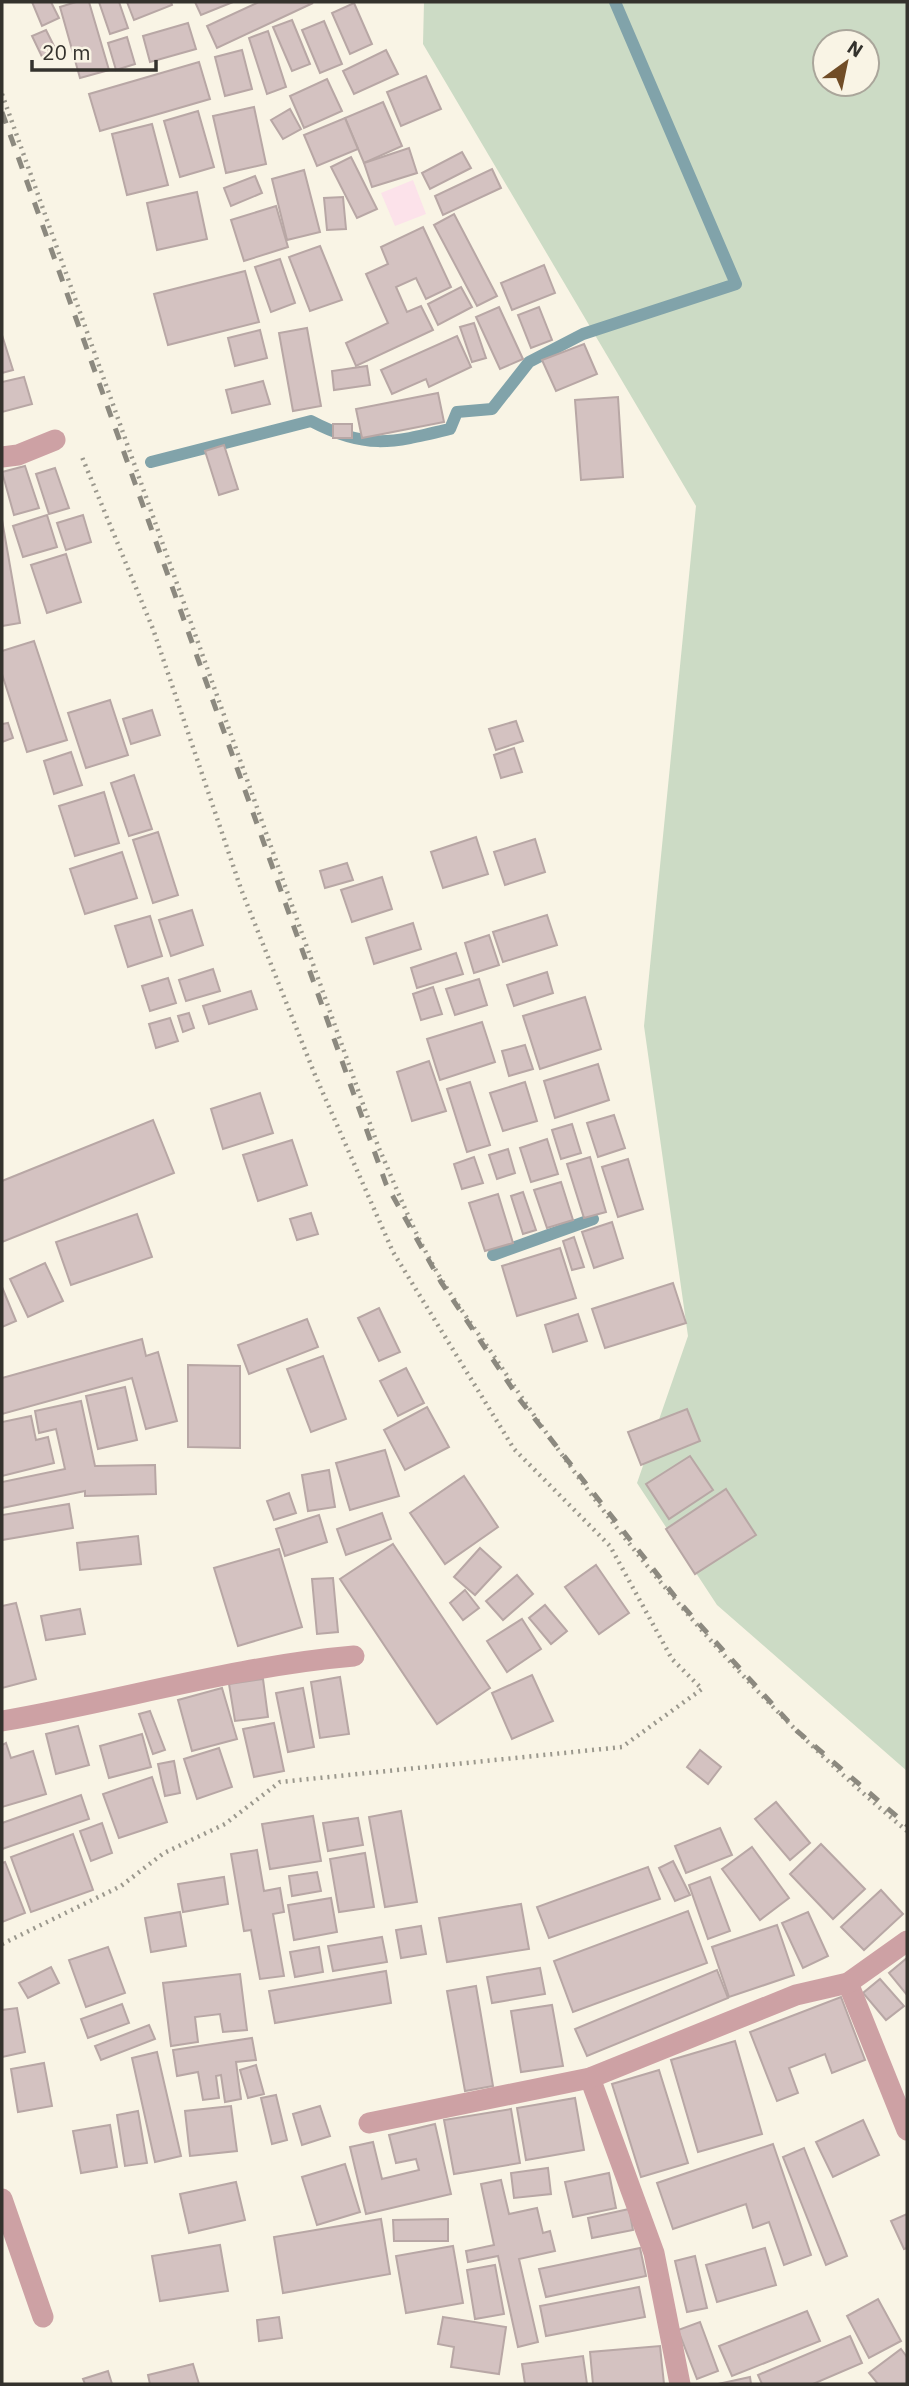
<svg xmlns="http://www.w3.org/2000/svg" width="909" height="2386" viewBox="0 0 909 2386" font-family="'IBM Plex Sans',sans-serif">
  <style>
    .commercial { fill: #fce2ea }
    .green { fill: #ccdbc5; fill-rule: evenodd }
    .lines { fill: none; stroke-linecap: round; stroke-linejoin: round }
    .stream { stroke: #81a3aa; stroke-width: 12 }
    .building { fill: #d4c2c1; stroke: #b8a7a5; stroke-width: 2 }
    .path { stroke: #9b988d; stroke-width: 4.5; stroke-dasharray: 2 5; stroke-linecap: butt }
    .street { stroke: #cda1a4; stroke-width: 21 }
    .rail { stroke: #8c897f; stroke-width: 5; stroke-dasharray: 12 12; stroke-linecap: butt }
  </style>
  <rect width="100%" height="100%" fill="#f9f4e5"/>
  <path class="commercial" d="M413,180L426,214L395,226L381,193Z"/>
  <path class="green" d="M424,2H907V1771L717,1605L637,1483L688,1336L644,1026L696,506L423,44ZM825,42H867V84H825Z"/>
  <g class="lines">
    <g class="stream">
      <path d="M151,462L311,421C366,450 392,443 450,429L457,412L492,409L529,362L583,334L736,284L615,2"/>
      <path d="M493,1255L593,1219"/>
    </g>
  </g>
  <g class="building">
    <path d="M32,2H51L59,18L42,26Z"/>
    <path d="M76,2H89L109,70L80,78L60,7Z"/>
    <path d="M99,2H119L128,28L110,34Z"/>
    <path d="M127,2H171L172,5L134,20Z"/>
    <path d="M195,2H233L201,15Z"/>
    <path d="M259,2L313,3L217,48L207,26Z"/>
    <path d="M354,3L372,44L350,54L332,13Z"/>
    <path d="M292,20L310,64L292,71L273,27Z"/>
    <path d="M324,21L342,64L320,73L302,30Z"/>
    <path d="M188,23L196,49L150,62L143,36Z"/>
    <path d="M46,30L57,52L43,59L32,36Z"/>
    <path d="M268,31L286,87L267,94L249,38Z"/>
    <path d="M127,37L135,64L116,70L108,43Z"/>
    <path d="M242,50L252,89L225,96L215,57Z"/>
    <path d="M386,50L398,74L354,94L343,71Z"/>
    <path d="M199,62L210,99L100,131L89,94Z"/>
    <path d="M426,76L441,109L401,126L387,92Z"/>
    <path d="M327,79L342,111L304,128L290,96Z"/>
    <path d="M383,102L402,146L364,163L345,118Z"/>
    <path d="M254,107L266,164L226,173L213,116Z"/>
    <path d="M290,109L301,129L283,139L271,120Z"/>
    <path d="M198,111L214,167L180,177L164,121Z"/>
    <path d="M345,118L358,149L317,166L304,135Z"/>
    <path d="M152,124L168,185L127,195L112,134Z"/>
    <path d="M409,148L417,173L372,187L364,163Z"/>
    <path d="M462,152L471,168L430,189L422,173Z"/>
    <path d="M351,157L377,209L357,218L331,167Z"/>
    <path d="M492,169L501,188L443,215L435,196Z"/>
    <path d="M304,170L320,232L287,240L272,179Z"/>
    <path d="M255,176L262,193L231,206L224,188Z"/>
    <path d="M197,192L207,239L157,250L147,203Z"/>
    <path d="M343,197L346,229L327,230L324,198Z"/>
    <path d="M276,206L288,247L244,261L231,220Z"/>
    <path d="M454,214L497,296L477,306L434,225Z"/>
    <path d="M423,227L451,287L426,299L416,278L396,287L407,312L421,306L433,330L356,366L346,343L388,323L366,274L388,264L381,247Z"/>
    <path d="M320,246L342,300L310,311L289,257Z"/>
    <path d="M280,259L295,303L271,312L255,267Z"/>
    <path d="M544,265L555,293L512,310L501,283Z"/>
    <path d="M245,271L259,322L168,345L154,294Z"/>
    <path d="M461,287L472,307L438,325L428,304Z"/>
    <path d="M499,307L523,359L500,369L476,317Z"/>
    <path d="M539,307L552,340L531,348L518,315Z"/>
    <path d="M474,323L486,358L472,362L460,327Z"/>
    <path d="M307,328L321,406L293,411L279,333Z"/>
    <path d="M260,330L267,358L235,366L228,338Z"/>
    <path d="M2,335L13,370L2,373Z"/>
    <path d="M457,336L471,367L429,387L426,379L392,394L381,370Z"/>
    <path d="M584,344L597,374L556,391L542,360Z"/>
    <path d="M367,366L370,385L334,390L332,371Z"/>
    <path d="M24,377L32,404L2,412V382Z"/>
    <path d="M263,381L270,404L232,413L226,390Z"/>
    <path d="M438,393L444,422L362,438L356,409Z"/>
    <path d="M618,397L623,477L581,480L575,400Z"/>
    <rect x="333" y="424" width="19" height="14"/>
    <path d="M224,445L238,489L219,495L205,451Z"/>
    <path d="M25,466L39,508L14,515L2,472Z"/>
    <path d="M55,468L69,508L49,514L36,474Z"/>
    <path d="M47,515L57,547L23,557L13,526Z"/>
    <path d="M83,515L91,542L66,550L57,523Z"/>
    <path d="M2,520L20,623L2,626Z"/>
    <path d="M66,554L81,602L47,613L31,565Z"/>
    <path d="M34,641L67,740L27,752L2,674V651Z"/>
    <path d="M110,700L128,755L86,768L68,713Z"/>
    <path d="M152,710L160,735L131,744L123,719Z"/>
    <path d="M516,721L523,741L496,750L489,729Z"/>
    <path d="M8,723L13,738L2,742V724Z"/>
    <path d="M514,748L522,772L501,778L494,755Z"/>
    <path d="M71,752L82,785L54,794L44,761Z"/>
    <path d="M134,775L152,829L129,836L111,783Z"/>
    <path d="M104,792L119,843L75,856L59,806Z"/>
    <path d="M158,832L178,895L153,903L133,840Z"/>
    <path d="M476,837L488,874L443,888L431,852Z"/>
    <path d="M535,839L545,872L505,885L494,852Z"/>
    <path d="M122,852L137,898L85,914L70,869Z"/>
    <path d="M347,863L353,880L325,888L320,871Z"/>
    <path d="M382,877L392,909L352,922L341,890Z"/>
    <path d="M192,910L203,945L171,956L159,920Z"/>
    <path d="M547,915L557,945L503,962L493,932Z"/>
    <path d="M150,916L162,956L128,967L115,926Z"/>
    <path d="M413,923L421,949L374,964L366,938Z"/>
    <path d="M489,935L499,965L474,973L465,943Z"/>
    <path d="M456,953L463,974L417,988L411,968Z"/>
    <path d="M213,969L220,991L186,1001L179,980Z"/>
    <path d="M547,972L553,993L514,1006L507,985Z"/>
    <path d="M168,978L176,1003L150,1011L142,986Z"/>
    <path d="M479,979L487,1005L455,1015L446,989Z"/>
    <path d="M433,987L442,1014L421,1020L413,994Z"/>
    <path d="M251,991L257,1009L209,1024L203,1006Z"/>
    <path d="M585,997L601,1049L540,1069L523,1016Z"/>
    <path d="M189,1013L194,1028L183,1032L178,1016Z"/>
    <path d="M170,1018L178,1041L156,1048L149,1024Z"/>
    <path d="M482,1022L495,1062L440,1080L427,1039Z"/>
    <path d="M525,1045L533,1069L509,1076L502,1051Z"/>
    <path d="M429,1061L446,1111L412,1121L397,1072Z"/>
    <path d="M598,1064L609,1100L555,1118L544,1081Z"/>
    <path d="M470,1082L490,1145L467,1152L447,1089Z"/>
    <path d="M525,1082L537,1121L503,1131L490,1093Z"/>
    <path d="M260,1093L273,1133L223,1149L211,1109Z"/>
    <path d="M614,1115L625,1148L598,1157L587,1123Z"/>
    <path d="M153,1120L174,1173L2,1242V1181Z"/>
    <path d="M572,1124L581,1153L561,1159L552,1130Z"/>
    <path d="M547,1139L558,1174L531,1182L520,1148Z"/>
    <path d="M292,1140L307,1185L258,1201L243,1155Z"/>
    <path d="M508,1149L515,1173L497,1179L489,1155Z"/>
    <path d="M474,1157L483,1183L462,1189L454,1164Z"/>
    <path d="M590,1157L606,1212L584,1218L567,1164Z"/>
    <path d="M628,1159L643,1209L618,1217L602,1167Z"/>
    <path d="M561,1182L573,1220L547,1228L534,1190Z"/>
    <path d="M523,1192L536,1230L523,1234L511,1196Z"/>
    <path d="M498,1194L513,1243L485,1251L469,1203Z"/>
    <path d="M311,1213L318,1234L297,1240L290,1219Z"/>
    <path d="M137,1214L152,1257L71,1285L56,1242Z"/>
    <path d="M612,1222L623,1258L594,1268L582,1232Z"/>
    <path d="M574,1237L584,1267L572,1270L563,1241Z"/>
    <path d="M560,1248L576,1298L517,1316L502,1266Z"/>
    <path d="M45,1263L63,1301L28,1317L10,1279Z"/>
    <path d="M673,1283L686,1323L605,1348L592,1309Z"/>
    <path d="M2,1287L16,1321L2,1327Z"/>
    <path d="M379,1308L400,1352L379,1361L358,1318Z"/>
    <path d="M578,1314L587,1341L553,1352L545,1325Z"/>
    <path d="M307,1319L318,1347L249,1374L238,1345Z"/>
    <path d="M142,1339L146,1356L158,1352L177,1421L146,1429L132,1378L2,1414V1378Z"/>
    <path d="M323,1356L346,1419L311,1432L287,1369Z"/>
    <path d="M188,1365L240,1366V1448L188,1447Z"/>
    <path d="M406,1368L424,1403L398,1416L380,1381Z"/>
    <path d="M125,1387L137,1440L98,1449L86,1396Z"/>
    <path d="M81,1401L95,1466L155,1465L156,1494L85,1496V1491L2,1508V1482L65,1469L56,1429L39,1433L35,1411Z"/>
    <path d="M427,1407L449,1447L405,1470L384,1430Z"/>
    <path d="M687,1409L700,1441L641,1465L628,1432Z"/>
    <path d="M31,1416L36,1440L48,1437L54,1463L2,1476V1422Z"/>
    <path d="M385,1450L399,1496L350,1510L336,1463Z"/>
    <path d="M690,1456L713,1490L669,1519L646,1484Z"/>
    <path d="M329,1470L335,1507L308,1511L302,1475Z"/>
    <path d="M464,1476L498,1527L445,1564L410,1513Z"/>
    <path d="M726,1489L756,1535L695,1574L666,1529Z"/>
    <path d="M289,1493L296,1513L274,1520L267,1501Z"/>
    <path d="M69,1504L73,1528L2,1540V1515Z"/>
    <path d="M382,1513L391,1539L346,1555L337,1529Z"/>
    <path d="M319,1515L327,1542L285,1556L276,1529Z"/>
    <path d="M138,1536L141,1564L80,1570L77,1543Z"/>
    <path d="M393,1544L490,1688L437,1724L340,1579Z"/>
    <path d="M480,1548L501,1567L475,1595L454,1577Z"/>
    <path d="M279,1549L302,1627L238,1646L214,1568Z"/>
    <path d="M596,1565L629,1613L599,1634L565,1587Z"/>
    <path d="M517,1575L533,1594L503,1620L486,1601Z"/>
    <path d="M333,1578L338,1632L317,1634L312,1579Z"/>
    <path d="M465,1590L479,1608L463,1620L450,1603Z"/>
    <path d="M16,1603L36,1679L2,1688V1606Z"/>
    <path d="M545,1605L567,1631L551,1644L529,1618Z"/>
    <path d="M80,1609L85,1634L46,1640L41,1616Z"/>
    <path d="M522,1619L541,1649L507,1672L487,1641Z"/>
    <path d="M532,1675L553,1721L512,1739L492,1693Z"/>
    <path d="M340,1677L349,1734L320,1738L311,1682Z"/>
    <path d="M263,1679L268,1717L235,1721L229,1684Z"/>
    <path d="M222,1688L237,1739L192,1751L178,1700Z"/>
    <path d="M303,1688L314,1747L288,1752L276,1693Z"/>
    <path d="M150,1711L165,1750L153,1754L139,1714Z"/>
    <path d="M274,1723L284,1771L254,1777L243,1729Z"/>
    <path d="M78,1726L89,1765L56,1774L46,1734Z"/>
    <path d="M142,1734L151,1767L109,1778L100,1746Z"/>
    <path d="M6,1743L11,1758L33,1751L46,1794L2,1807V1745Z"/>
    <path d="M219,1748L232,1787L197,1799L184,1759Z"/>
    <path d="M700,1750L721,1767L708,1784L687,1767Z"/>
    <path d="M174,1761L180,1793L165,1796L158,1764Z"/>
    <path d="M152,1777L167,1822L119,1838L103,1794Z"/>
    <path d="M81,1795L89,1819L2,1849V1823Z"/>
    <path d="M776,1802L810,1843L790,1860L755,1819Z"/>
    <path d="M401,1811L417,1902L385,1907L369,1817Z"/>
    <path d="M313,1816L321,1861L270,1869L262,1824Z"/>
    <path d="M358,1818L363,1845L328,1851L323,1823Z"/>
    <path d="M102,1823L112,1853L91,1861L80,1831Z"/>
    <path d="M720,1828L732,1855L686,1873L675,1846Z"/>
    <path d="M73,1834L93,1890L31,1912L11,1857Z"/>
    <path d="M821,1844L865,1889L833,1919L790,1874Z"/>
    <path d="M752,1847L789,1898L760,1920L722,1869Z"/>
    <path d="M257,1850L264,1891L280,1888L284,1912L273,1914L284,1976L260,1979L251,1930L244,1931L231,1854Z"/>
    <path d="M365,1853L374,1907L339,1912L330,1859Z"/>
    <path d="M673,1861L690,1895L675,1901L659,1868Z"/>
    <path d="M5,1862L25,1913L2,1922V1863Z"/>
    <path d="M648,1867L660,1899L549,1938L537,1907Z"/>
    <path d="M317,1872L321,1891L292,1896L289,1876Z"/>
    <path d="M224,1877L228,1904L183,1912L178,1884Z"/>
    <path d="M710,1877L730,1931L708,1939L689,1885Z"/>
    <path d="M881,1890L903,1914L864,1950L841,1927Z"/>
    <path d="M331,1898L337,1932L294,1940L288,1905Z"/>
    <path d="M521,1904L529,1949L447,1962L439,1918Z"/>
    <path d="M688,1911L707,1963L573,2012L554,1961Z"/>
    <path d="M180,1912L186,1946L151,1952L145,1918Z"/>
    <path d="M808,1912L828,1956L803,1968L782,1923Z"/>
    <path d="M777,1925L794,1975L729,1997L712,1947Z"/>
    <path d="M421,1926L426,1954L401,1958L396,1930Z"/>
    <path d="M382,1937L387,1962L333,1971L328,1946Z"/>
    <path d="M108,1947L125,1993L86,2007L69,1960Z"/>
    <path d="M319,1947L323,1972L295,1977L290,1952Z"/>
    <path d="M907,1958V1995L889,1973Z"/>
    <path d="M51,1967L59,1983L28,1998L19,1983Z"/>
    <path d="M540,1968L545,1994L492,2003L487,1977Z"/>
    <path d="M717,1970L728,1998L587,2056L575,2029Z"/>
    <path d="M386,1971L391,2003L275,2023L269,1991Z"/>
    <path d="M240,1974L247,2030L223,2032L220,2014L195,2017L198,2042L171,2046L163,1983Z"/>
    <path d="M880,1979L904,2006L886,2020L863,1993Z"/>
    <path d="M476,1986L493,2086L465,2091L447,1991Z"/>
    <path d="M841,1997L865,2060L832,2073L825,2054L789,2068L798,2093L777,2101L750,2032Z"/>
    <path d="M122,2004L129,2023L88,2038L81,2019Z"/>
    <path d="M552,2005L563,2066L521,2072L511,2011Z"/>
    <path d="M17,2008L25,2052L2,2057V2010Z"/>
    <path d="M149,2025L155,2039L101,2060L95,2046Z"/>
    <path d="M252,2038L256,2060L236,2062L241,2099L225,2102L221,2075L216,2076L219,2098L203,2100L198,2072L177,2076L173,2050Z"/>
    <path d="M735,2041L762,2134L698,2152L671,2060Z"/>
    <path d="M157,2052L181,2156L155,2162L132,2058Z"/>
    <path d="M44,2063L52,2106L18,2112L11,2069Z"/>
    <path d="M256,2065L264,2094L248,2098L240,2070Z"/>
    <path d="M659,2070L688,2163L641,2177L612,2084Z"/>
    <path d="M276,2095L287,2140L272,2144L261,2098Z"/>
    <path d="M575,2098L584,2150L526,2160L517,2108Z"/>
    <path d="M231,2106L237,2151L190,2156L185,2111Z"/>
    <path d="M320,2106L330,2136L302,2145L293,2114Z"/>
    <path d="M511,2109L520,2163L454,2174L444,2120Z"/>
    <path d="M138,2111L147,2163L125,2166L117,2115Z"/>
    <path d="M863,2120L879,2155L833,2177L816,2142Z"/>
    <path d="M435,2124L451,2194L366,2214L350,2147L373,2142L382,2179L419,2170L416,2159L396,2163L389,2135Z"/>
    <path d="M110,2125L117,2167L81,2173L73,2131Z"/>
    <path d="M773,2144L811,2255L784,2265L769,2222L753,2228L746,2204L673,2229L657,2183Z"/>
    <path d="M804,2148L847,2256L826,2265L783,2157Z"/>
    <path d="M345,2164L360,2212L317,2225L302,2177Z"/>
    <path d="M548,2168L551,2194L514,2198L511,2173Z"/>
    <path d="M609,2173L616,2208L573,2217L565,2182Z"/>
    <path d="M501,2180L509,2214L537,2208L543,2233L550,2231L555,2251L519,2259L538,2342L518,2347L498,2256L468,2262L466,2251L494,2245L481,2184Z"/>
    <path d="M236,2182L245,2220L189,2233L180,2194Z"/>
    <path d="M629,2209L633,2230L592,2238L588,2218Z"/>
    <path d="M907,2214V2248L904,2249L891,2221Z"/>
    <path d="M381,2219L390,2274L283,2293L274,2237Z"/>
    <path d="M448,2219V2241H394L393,2220Z"/>
    <path d="M220,2245L228,2291L160,2301L152,2256Z"/>
    <path d="M453,2246L463,2303L406,2313L396,2256Z"/>
    <path d="M640,2248L646,2276L546,2297L539,2269Z"/>
    <path d="M765,2248L776,2285L717,2302L706,2265Z"/>
    <path d="M695,2256L707,2308L687,2312L675,2261Z"/>
    <path d="M495,2265L504,2314L475,2319L467,2270Z"/>
    <path d="M639,2287L645,2317L546,2336L540,2306Z"/>
    <path d="M878,2299L901,2341L869,2358L847,2316Z"/>
    <path d="M807,2311L820,2341L732,2376L719,2346Z"/>
    <path d="M279,2317L282,2338L259,2341L257,2320Z"/>
    <path d="M443,2317L506,2327L499,2374L451,2367L454,2347L438,2344Z"/>
    <path d="M700,2322L718,2371L697,2379L678,2330Z"/>
    <path d="M850,2336L862,2363L813,2384H762L758,2375Z"/>
    <path d="M660,2346L664,2384H593L590,2352Z"/>
    <path d="M901,2349L907,2357V2384H878L869,2373Z"/>
    <path d="M583,2356L587,2384H525L522,2364Z"/>
    <path d="M193,2364L199,2384H150L148,2375Z"/>
    <path d="M108,2371L112,2384H85L83,2379Z"/>
    <path d="M750,2377L751,2384H718Z"/>
  </g>
  <g class="lines">
    <g class="path">
      <path d="M2,94L378,1146C394,1182 409,1221 428,1256C449,1296 479,1333 504,1371C617,1541 750,1700 907,1831"/>
      <path d="M2,1944L121,1886L164,1853L225,1824L280,1782L622,1747L702,1689L672,1659L610,1546L514,1449L393,1252L315,1075L241,889L153,629L82,457"/>
    </g>
    <g class="street">
      <path d="M2,457L18,455L55,440"/>
      <path d="M2,1721C119,1701 236,1666 354,1656"/>
      <path d="M848,1983L907,2130"/>
      <path d="M590,2078L654,2253L680,2384"/>
      <path d="M369,2123L590,2078L796,1995L848,1983L907,1941"/>
      <path d="M2,2199L43,2317"/>
    </g>
    <path class="rail" d="M2,112L386,1184L441,1282L520,1400L680,1603L797,1731L907,1825"/>
  </g>
  <rect width="909" height="2386" fill="none" stroke="#34322d" stroke-width="7"/>
  <g transform="translate(846 63) rotate(33)"><circle r="33" fill="#f9f4e5" stroke="#aaa69b" stroke-width="2"/>
  <path d="M0-5L12 26L0 18L-12 26Z" fill="#714d27"/>
  <text y="-10" font-size="19" font-weight="bold" text-anchor="middle" fill="#34322d">N</text>
  </g>
  <path d="M32 60v10h124v-10" fill="none" stroke="#34322d" stroke-width="3.5"/>
  <text x="42" y="60" font-size="21" fill="#34322d" stroke="#f9f4e5" stroke-width="5" paint-order="stroke">20 m</text>
</svg>
